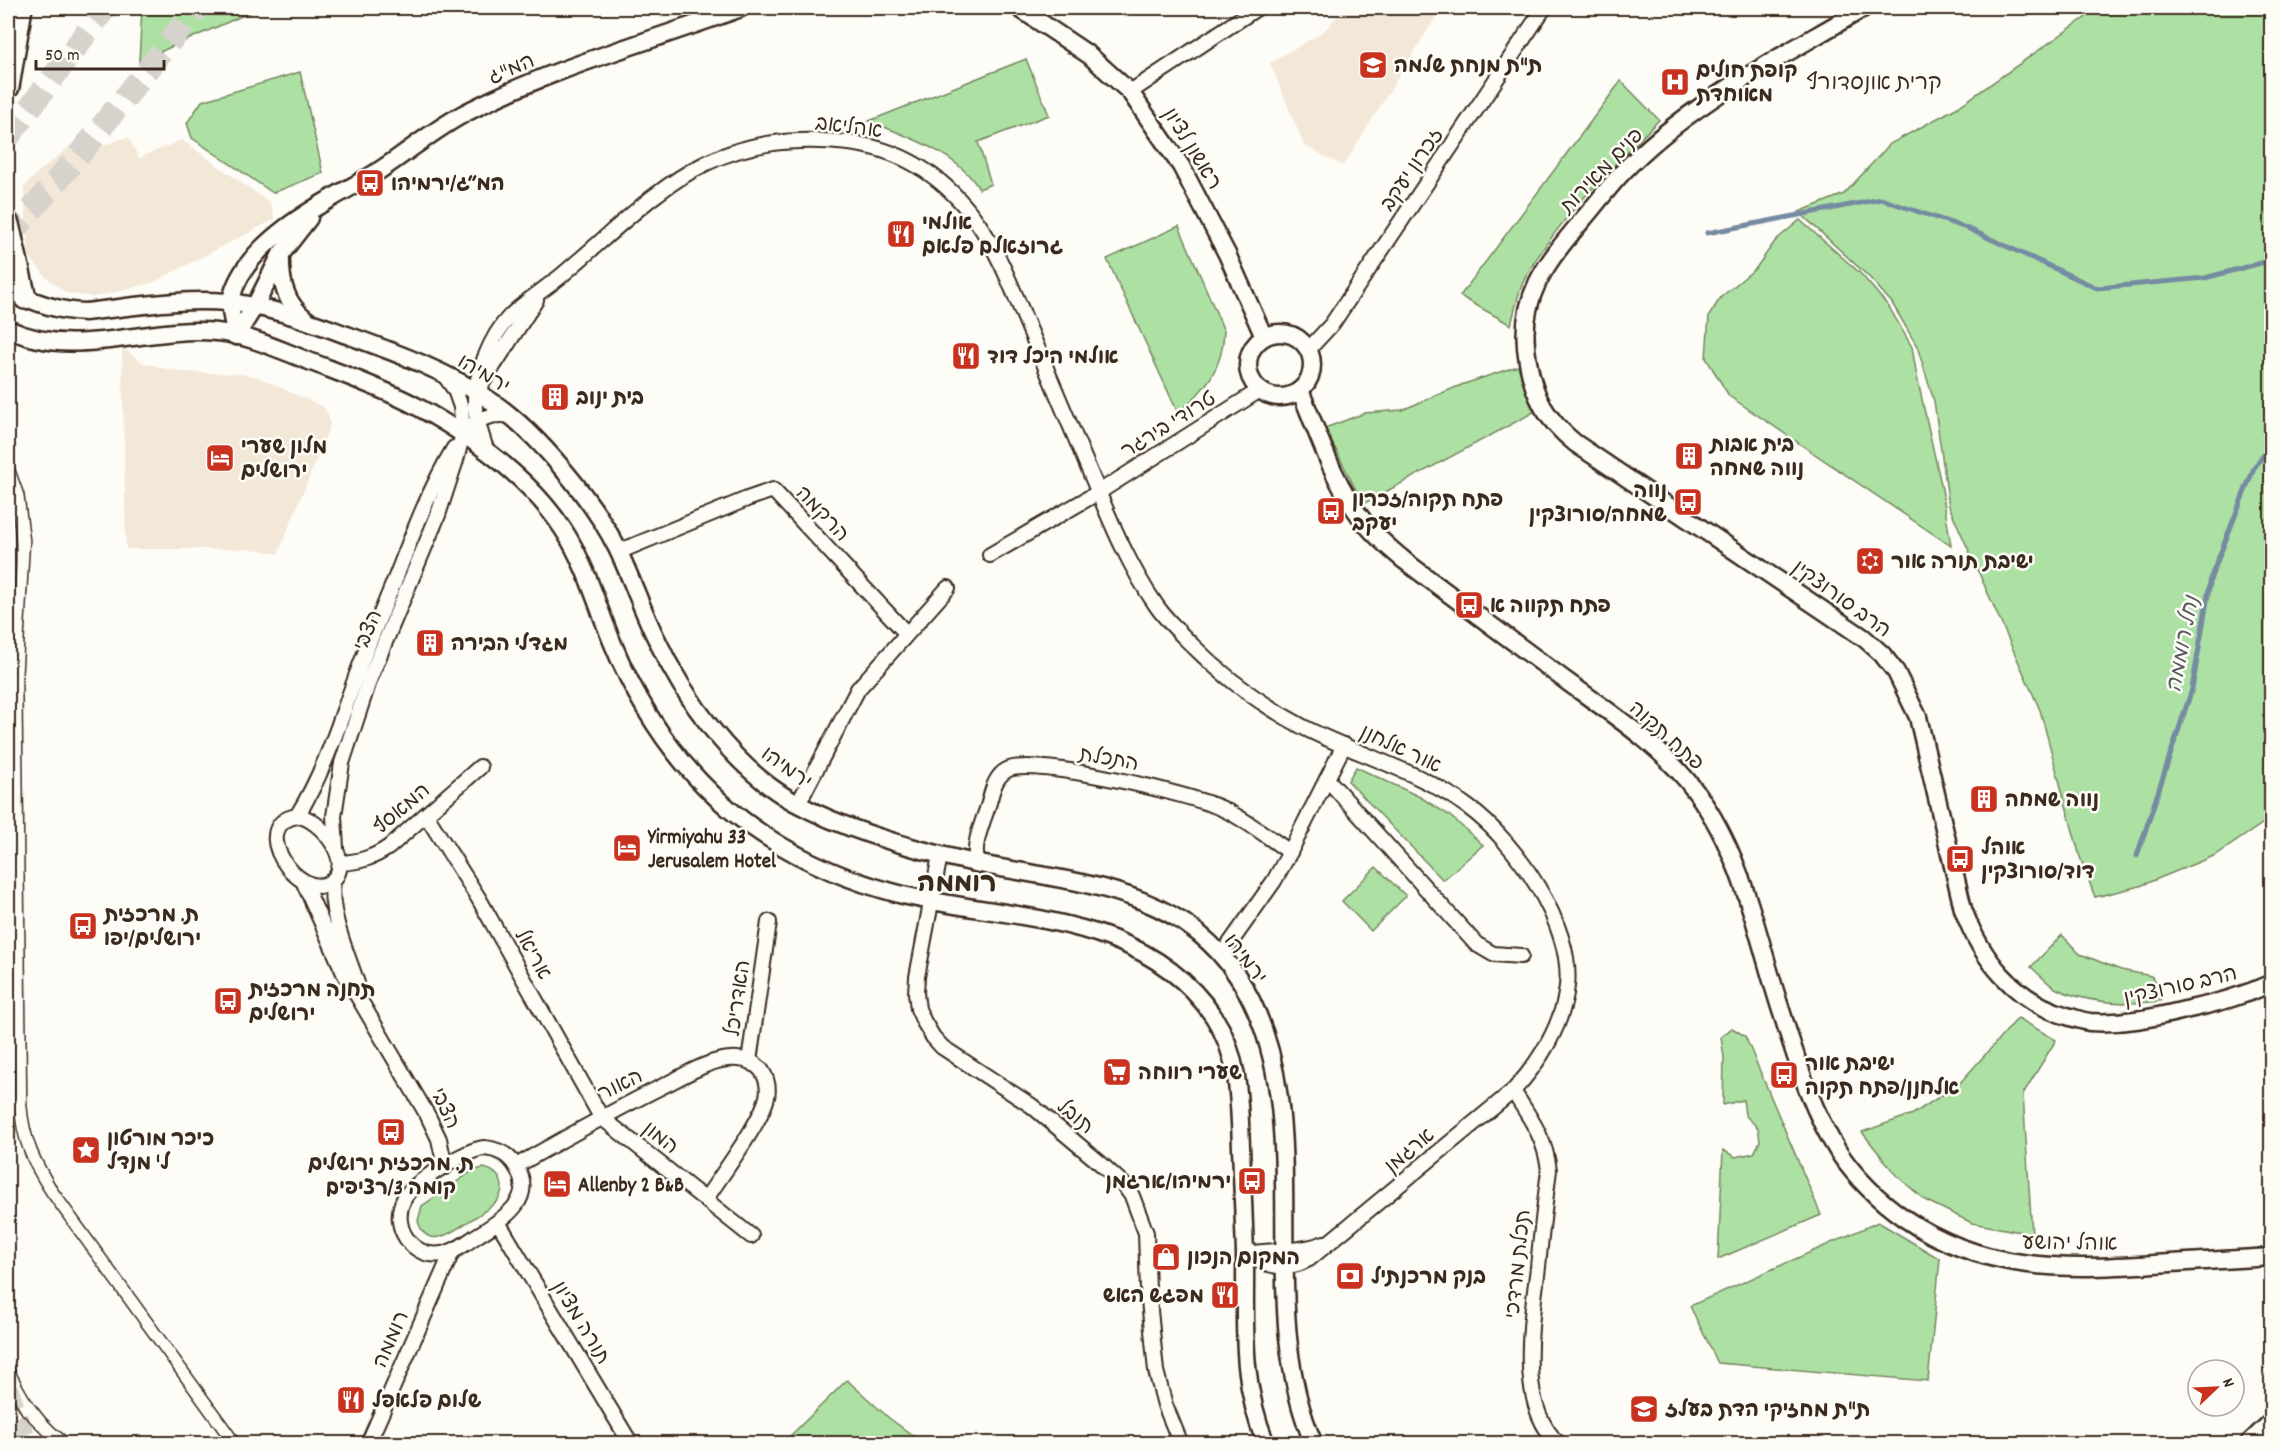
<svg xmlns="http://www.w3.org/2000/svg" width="2279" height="1451" viewBox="0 0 2279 1451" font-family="Dekko,'Playpen Sans Hebrew',sans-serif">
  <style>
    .built { fill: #f3e7d7 }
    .green { fill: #ade1a3; stroke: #748660; stroke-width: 1.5 }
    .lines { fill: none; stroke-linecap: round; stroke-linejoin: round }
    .stream { stroke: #768ba1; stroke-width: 5 }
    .secondary-tunnel { stroke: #d6d2cc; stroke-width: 20; stroke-dasharray: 20 10; stroke-linecap: butt }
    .motorway-tunnel { stroke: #d6d2cc; stroke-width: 24; stroke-dasharray: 24 12; stroke-linecap: butt }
    .minor-casing { stroke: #3b2a1e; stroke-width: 18 }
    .tertiary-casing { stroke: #3b2a1e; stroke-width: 21 }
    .primary-casing { stroke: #3b2a1e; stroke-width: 26 }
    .minor { stroke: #fdfcf7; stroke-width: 14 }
    .tertiary { stroke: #fdfcf7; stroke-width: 16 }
    .primary { stroke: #fdfcf7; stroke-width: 21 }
    .tram { stroke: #3b2a1e; stroke-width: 1.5 }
    .labels { text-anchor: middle; stroke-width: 5; stroke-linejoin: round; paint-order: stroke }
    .poi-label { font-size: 21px; font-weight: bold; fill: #3b2a1e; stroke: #fdfcf7; text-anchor: start }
    .street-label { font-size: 21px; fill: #3b2a1e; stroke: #fdfcf7 }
    .neighbourhood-label { font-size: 22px; fill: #3b2a1e; stroke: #fdfcf7 }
    .water-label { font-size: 22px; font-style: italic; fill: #595a60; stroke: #fdfcf7 }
    .district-label { font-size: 27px; font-weight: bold; fill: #3b2a1e; stroke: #fdfcf7 }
  </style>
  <rect width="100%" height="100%" fill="#fdfcf7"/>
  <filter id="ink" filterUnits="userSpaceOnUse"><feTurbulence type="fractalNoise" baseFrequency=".0167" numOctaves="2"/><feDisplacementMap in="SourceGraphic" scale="12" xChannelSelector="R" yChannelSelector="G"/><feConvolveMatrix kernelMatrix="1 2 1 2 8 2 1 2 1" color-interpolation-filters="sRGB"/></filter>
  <g filter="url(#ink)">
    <g class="built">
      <path d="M1345,8H1434L1439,12L1343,166L1304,145L1270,63L1323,32Z"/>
      <path d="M128,137L139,158L182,140L270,203L275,219L152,283L93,297L66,293L46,277L29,256L24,188L34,176L77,140L98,147Z"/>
      <path d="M122,347L142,362L162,368L183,372L241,374L257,377L323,407L328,414L330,425L278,554L262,550L243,549H126Z"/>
    </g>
    <g class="green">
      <path d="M142,8H260L139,61Z"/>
      <path d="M2099,8H2271L2272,817L2216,855L2140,886L2095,897L2080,857L2040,710L1949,506L1934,401L1917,346L1892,303L1870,278L1799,212L1844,194L1890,144L1958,107Z"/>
      <path d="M1026,59L1049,115L978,142L991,184L979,189C959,154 905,135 869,121Z"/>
      <path d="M300,72L323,173L273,193L192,138L187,123L202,101Z"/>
      <path d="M1621,81L1659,120C1613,166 1564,213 1530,269C1519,286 1516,306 1511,325L1460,296Z"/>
      <path d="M1800,220L1861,274L1889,307L1912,347L1917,377L1942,489L1951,546L1729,396L1706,358L1709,316L1721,297L1756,268L1776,240Z"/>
      <path d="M1179,226L1224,331C1223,369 1205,390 1178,413L1107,259Z"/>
      <path d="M1518,366L1534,412L1363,504L1325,428L1365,413L1402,410L1461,385Z"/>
      <path d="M1356,767L1420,797L1449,815L1483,845L1443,880L1348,781Z"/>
      <path d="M1376,867L1406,896L1371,931L1342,901Z"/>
      <path d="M2062,935L2080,954L2121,970L2151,976L2162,988L2160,1001C2125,1005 2090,1004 2057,989C2048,984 2039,974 2031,967Z"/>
      <path d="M2018,1018L2056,1040L2023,1094L2032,1234L1972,1223L1925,1200L1896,1175L1862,1132L1913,1114L1959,1084Z"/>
      <path d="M1732,1028L1745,1036L1821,1215L1718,1259L1723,1150L1735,1157L1754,1153L1760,1141L1758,1128L1745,1115L1743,1100L1723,1105L1724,1058L1721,1037Z"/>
      <path d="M484,1168C501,1172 507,1187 497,1201C489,1209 479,1215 469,1221C453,1232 427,1252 418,1221L422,1206L474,1170Z"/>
      <path d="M1878,1222L1940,1259L1928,1381L1718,1363L1690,1306Z"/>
      <path d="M847,1380L889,1418L923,1443H783Z"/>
    </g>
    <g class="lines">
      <g class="stream">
        <path d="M1707,233L1881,199L1969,229L2097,288L2205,278L2272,260"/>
        <path d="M2137,856L2192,689L2211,577L2254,468L2272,444"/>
      </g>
      <path class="secondary-tunnel" d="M8,1388L28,1444"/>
      <g class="motorway-tunnel">
        <path d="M8,137L105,8"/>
        <path d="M8,237L79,155L197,8"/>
      </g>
      <g class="minor-casing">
        <g id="minor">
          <path d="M1130,92L1257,8"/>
          <path d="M1308,350L1332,324L1544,8"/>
          <path d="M481,385L536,300"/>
          <path d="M471,426C482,417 496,413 511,416"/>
          <path d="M487,452C482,437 477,423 475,408C473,379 491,335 511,315C526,301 545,289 561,276C660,192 707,128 849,143C900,149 941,175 972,215C996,246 1011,285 1026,321C1046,369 1067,417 1087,465C1107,512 1126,562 1156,605C1166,620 1180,633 1193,646C1226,679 1262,705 1303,727C1357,755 1419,770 1468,807C1515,841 1574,926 1567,986C1563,1025 1539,1063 1513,1091L1309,1259C1285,1272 1268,1266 1245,1254"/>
          <path d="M618,552L747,499L773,490L906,633"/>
          <path d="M990,555L1099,492L1260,390"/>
          <path d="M1327,779L1476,944L1493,954L1521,956"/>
          <path d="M798,804L858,689L948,588"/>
          <path d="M426,815L479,899L601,1117L751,1236"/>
          <path d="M297,816C325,771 339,723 357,674C369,641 383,609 396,577C413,533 430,488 454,448"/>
          <path d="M297,816C320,817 358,865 329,883C299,901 246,825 297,816Z"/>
          <path d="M336,848L334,816L342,763L370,678L438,515L456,460L463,433L461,407L455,390L445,376"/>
          <path d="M940,855L917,977L916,993L918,1009L924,1022L933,1037L942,1047L1032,1106L1100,1163L1123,1184L1132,1196L1146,1233L1148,1290L1156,1371L1165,1405L1181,1444"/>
          <path d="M340,863C359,862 373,858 389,847L480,767"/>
          <path d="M978,863C971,847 983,822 988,806C992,793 994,777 1007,770C1031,756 1197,795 1225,810C1248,821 1269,838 1290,852"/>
          <path d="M333,880C328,912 347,953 357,983"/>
          <path d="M304,883L344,973L428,1116L439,1139L445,1167"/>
          <path d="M1221,956L1274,881L1290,852L1344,745"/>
          <path d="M749,1061L769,922"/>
          <path d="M1513,1091C1530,1118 1545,1137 1549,1170C1545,1202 1541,1234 1538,1267C1532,1318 1515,1405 1559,1444"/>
          <path d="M484,1148C496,1149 508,1154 515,1165C538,1199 503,1219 478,1235C467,1242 456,1252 442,1254C412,1259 390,1226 404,1199C412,1183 466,1150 484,1148Z"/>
          <path d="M516,1166C565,1138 614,1110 665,1085C687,1074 713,1057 738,1059C747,1059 757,1064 762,1071C767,1079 769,1088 767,1097C761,1123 721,1175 706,1199"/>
          <path d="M498,1222L631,1444"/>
          <path d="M1245,1254C1271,1249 1299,1253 1324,1243"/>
          <path d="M368,1444L452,1252"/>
        </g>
      </g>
      <g class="tertiary-casing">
        <g id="tertiary">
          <path d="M1019,8L1089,55L1130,92L1181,166L1227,254L1264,337"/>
          <path d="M1864,8C1782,57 1686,104 1620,175C1608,188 1597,203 1585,217C1546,263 1516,298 1528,362C1534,398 1547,420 1575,443L1864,638L1882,654L1896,672L1918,717L1963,909C1981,959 2015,1001 2067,1016C2075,1018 2082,1021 2090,1022C2122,1024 2153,1018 2185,1010C2215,1004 2243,996 2272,983"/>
          <path d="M281,255C280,281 285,304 307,320"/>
          <path d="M8,289C32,302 56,311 85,312C132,307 180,298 227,302C269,306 308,321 347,335C397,353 450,372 494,403C538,434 593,500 617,548C631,577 641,607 655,636C683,697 734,769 794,802C847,831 916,850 975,863C1071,883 1178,885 1238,977C1324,1109 1250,1300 1314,1444"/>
          <path d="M8,329C76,361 146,325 217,332C249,335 280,350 309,361C345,375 382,388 416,406C471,436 528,476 563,529C586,564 597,606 613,644C646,724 694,790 767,837C807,863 853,882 899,894C1008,921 1143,911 1214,1017C1240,1057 1239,1101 1241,1147C1242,1182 1244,1218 1245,1253C1246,1322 1239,1378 1266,1444"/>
          <circle cx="1280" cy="365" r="32"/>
          <path d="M236,336C234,325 229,310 231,300C244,240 326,202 374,174C406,154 435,128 469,111C554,67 652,41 741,8"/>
          <path d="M236,336L255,306L281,254L309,218"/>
          <path d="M1300,390C1318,433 1333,482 1362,519C1374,535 1389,548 1405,561C1459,602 1514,642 1569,683C1612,714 1664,748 1696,792C1742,854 1756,931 1779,1004C1795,1054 1810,1108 1839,1153C1857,1179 1878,1200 1904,1218C1983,1272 2063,1270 2154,1264C2193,1262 2232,1259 2272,1257"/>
          <path d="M2248,1444L2272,1421"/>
        </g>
      </g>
      <g class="primary-casing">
        <g id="primary">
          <path d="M8,87L21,8"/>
          <path d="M8,224L25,298"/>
        </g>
      </g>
      <use href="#minor" class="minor"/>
      <use href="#tertiary" class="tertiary"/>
      <use href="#primary" class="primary"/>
      <g class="tram">
        <path d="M8,449L24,494L30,540L22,679L27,1105C30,1140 40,1159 58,1189L243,1444"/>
        <path d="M8,491C25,553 9,618 9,681C8,823 13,964 14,1106C16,1141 28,1167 47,1196L227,1444"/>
        <path d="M8,1355C24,1391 42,1424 78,1444"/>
        <path d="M8,1390L22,1414L53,1444"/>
      </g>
    </g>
  </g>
  <defs>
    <g id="school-square" transform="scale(1.5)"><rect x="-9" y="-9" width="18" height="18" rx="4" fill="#c8321e" stroke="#fdfcf7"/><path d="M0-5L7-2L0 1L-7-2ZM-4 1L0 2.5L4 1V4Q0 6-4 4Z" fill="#fff"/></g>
    <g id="hospital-square" transform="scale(1.5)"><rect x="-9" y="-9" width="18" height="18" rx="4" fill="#c8321e" stroke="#fdfcf7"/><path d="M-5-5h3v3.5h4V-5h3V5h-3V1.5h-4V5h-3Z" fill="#fff"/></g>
    <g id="bus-square" transform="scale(1.5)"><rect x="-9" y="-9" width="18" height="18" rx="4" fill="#c8321e" stroke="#fdfcf7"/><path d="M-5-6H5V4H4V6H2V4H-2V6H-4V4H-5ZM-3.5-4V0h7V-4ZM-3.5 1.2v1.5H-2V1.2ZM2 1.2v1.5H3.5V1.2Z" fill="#fff"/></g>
    <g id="restaurant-square" transform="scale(1.5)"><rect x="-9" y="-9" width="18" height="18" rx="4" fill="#c8321e" stroke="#fdfcf7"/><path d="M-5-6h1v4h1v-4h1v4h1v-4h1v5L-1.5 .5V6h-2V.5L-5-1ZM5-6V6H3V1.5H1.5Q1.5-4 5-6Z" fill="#fff"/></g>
    <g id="building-square" transform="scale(1.5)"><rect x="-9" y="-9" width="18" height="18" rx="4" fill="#c8321e" stroke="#fdfcf7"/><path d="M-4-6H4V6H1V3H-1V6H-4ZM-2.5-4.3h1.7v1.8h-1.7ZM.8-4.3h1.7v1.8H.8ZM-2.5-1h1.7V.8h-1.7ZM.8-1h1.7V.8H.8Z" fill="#fff"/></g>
    <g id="hotel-square" transform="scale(1.5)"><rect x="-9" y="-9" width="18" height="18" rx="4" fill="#c8321e" stroke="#fdfcf7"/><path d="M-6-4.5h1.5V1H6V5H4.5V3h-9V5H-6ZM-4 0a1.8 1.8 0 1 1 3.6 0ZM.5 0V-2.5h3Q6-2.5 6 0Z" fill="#fff"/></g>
    <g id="synagogue-square" transform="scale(1.5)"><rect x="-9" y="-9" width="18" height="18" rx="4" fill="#c8321e" stroke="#fdfcf7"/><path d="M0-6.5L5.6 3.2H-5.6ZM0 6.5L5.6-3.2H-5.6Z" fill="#fff"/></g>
    <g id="supermarket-square" transform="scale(1.5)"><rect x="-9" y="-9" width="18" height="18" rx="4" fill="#c8321e" stroke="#fdfcf7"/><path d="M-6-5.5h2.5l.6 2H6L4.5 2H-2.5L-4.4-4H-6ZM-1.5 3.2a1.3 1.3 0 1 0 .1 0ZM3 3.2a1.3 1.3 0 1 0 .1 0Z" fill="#fff"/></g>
    <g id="sight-square" transform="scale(1.5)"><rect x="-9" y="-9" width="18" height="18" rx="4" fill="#c8321e" stroke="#fdfcf7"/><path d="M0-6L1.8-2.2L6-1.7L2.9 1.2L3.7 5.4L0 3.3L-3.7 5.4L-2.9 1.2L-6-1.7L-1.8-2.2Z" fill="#fff"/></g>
    <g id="shop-square" transform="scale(1.5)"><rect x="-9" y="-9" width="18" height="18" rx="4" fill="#c8321e" stroke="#fdfcf7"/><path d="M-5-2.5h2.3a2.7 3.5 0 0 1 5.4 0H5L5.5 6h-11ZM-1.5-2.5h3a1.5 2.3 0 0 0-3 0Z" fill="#fff"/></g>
    <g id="bank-square" transform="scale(1.5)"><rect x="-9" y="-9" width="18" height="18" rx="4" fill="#c8321e" stroke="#fdfcf7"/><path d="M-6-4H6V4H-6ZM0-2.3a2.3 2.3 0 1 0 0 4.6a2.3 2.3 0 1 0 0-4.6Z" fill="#fff"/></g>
  </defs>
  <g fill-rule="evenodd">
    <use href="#school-square" x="1373" y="65"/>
    <use href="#hospital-square" x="1675" y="82"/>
    <use href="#bus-square" x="370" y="183"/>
    <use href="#restaurant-square" x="901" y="234"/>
    <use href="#restaurant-square" x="966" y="356"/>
    <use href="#building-square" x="555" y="397"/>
    <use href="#building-square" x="1689" y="456"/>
    <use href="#hotel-square" x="220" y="458"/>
    <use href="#bus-square" x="1688" y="502"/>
    <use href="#bus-square" x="1331" y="511"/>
    <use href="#synagogue-square" x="1870" y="561"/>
    <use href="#bus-square" x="1469" y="605"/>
    <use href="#building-square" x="430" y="643"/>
    <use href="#building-square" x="1984" y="799"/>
    <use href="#hotel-square" x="627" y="848"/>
    <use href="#bus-square" x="1960" y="859"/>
    <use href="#bus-square" x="83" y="926"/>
    <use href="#bus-square" x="228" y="1001"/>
    <use href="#supermarket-square" x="1117" y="1072"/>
    <use href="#bus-square" x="1784" y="1075"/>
    <use href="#bus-square" x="391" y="1132"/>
    <use href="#sight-square" x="86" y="1150"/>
    <use href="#bus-square" x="1252" y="1181"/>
    <use href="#hotel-square" x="557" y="1184"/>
    <use href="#shop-square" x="1166" y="1257"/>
    <use href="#bank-square" x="1350" y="1276"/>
    <use href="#restaurant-square" x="1225" y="1295"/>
    <use href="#restaurant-square" x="351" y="1400"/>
    <use href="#school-square" x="1644" y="1409"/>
  </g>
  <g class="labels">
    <g class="poi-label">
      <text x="1394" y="72">ת"ת מנחת שלמה</text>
      <text x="1696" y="77">קופת חולים<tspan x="1696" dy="24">מאוחדת</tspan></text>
      <text x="391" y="190">המ״ג/ירמיהו</text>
      <text x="922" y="229">אולמי<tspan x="922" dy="24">גרוזאלם פלאם</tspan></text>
      <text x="987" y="363">אולמי היכל דוד</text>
      <text x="576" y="404">בית ינוב</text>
      <text x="1710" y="451">בית אבות<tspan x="1710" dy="24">נווה שמחה</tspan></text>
      <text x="241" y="453">מלון שערי<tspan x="241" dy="24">ירושלים</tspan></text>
      <text x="1667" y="497" text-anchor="end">נווה<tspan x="1667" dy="24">שמחה/סורוצקין</tspan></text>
      <text x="1352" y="506">פתח תקוה/זכרון<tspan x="1352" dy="24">יעקב</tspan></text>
      <text x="1891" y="568">ישיבת תורה אור</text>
      <text x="1490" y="612">פתח תקווה א</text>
      <text x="451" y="650">מגדלי הבירה</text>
      <text x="2005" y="806">נווה שמחה</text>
      <text x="648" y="843">Yirmiyahu 33<tspan x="648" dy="24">Jerusalem Hotel</tspan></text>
      <text x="1981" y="854">אוהל<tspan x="1981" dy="24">דוד/סורוצקין</tspan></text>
      <text x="104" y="921">ת. מרכזית<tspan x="104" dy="24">ירושלים/יפו</tspan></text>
      <text x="249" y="996">תחנה מרכזית<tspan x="249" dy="24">ירושלים</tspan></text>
      <text x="1805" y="1070">ישיבת אור<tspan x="1805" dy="24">אלחנן/פתח תקוה</tspan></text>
      <text x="1138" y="1079">שערי רווחה</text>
      <text x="107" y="1145">כיכר מורטון<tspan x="107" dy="24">ל' מנדל</tspan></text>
      <text x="391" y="1170" text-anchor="middle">ת. מרכזית ירושלים<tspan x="391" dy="24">קומה 3/רציפים</tspan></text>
      <text x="1231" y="1188" text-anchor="end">ירמיהו/ארגמן</text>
      <text x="578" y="1191">Allenby 2 B&amp;B</text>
      <text x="1187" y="1264">המקום הנכון</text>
      <text x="1371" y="1283">בנק מרכנתיל</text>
      <text x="1204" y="1302" text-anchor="end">מפגש האש</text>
      <text x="372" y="1407">שלום פלאפל</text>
      <text x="1665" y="1416">ת"ת מחזיקי הדת בעלז</text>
    </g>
    <g class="street-label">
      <text transform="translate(511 68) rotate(-23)" y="7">המ"ג</text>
      <text transform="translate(849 126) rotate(7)" y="7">אהליאב</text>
      <text transform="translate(1193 148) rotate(58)" y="7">ראשון לציון</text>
      <text transform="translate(1411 169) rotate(-56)" y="7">זכרון יעקב</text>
      <text transform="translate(1601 170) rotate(-46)" y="7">פנים מאירות</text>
      <text transform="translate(484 373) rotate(31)" y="7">ירמיהו</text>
      <text transform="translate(1168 424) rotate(-32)" y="7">טרודי בירגר</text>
      <text transform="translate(823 513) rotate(47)" y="7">הרקמה</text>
      <text transform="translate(1842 598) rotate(36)" y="7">הרב סורוצקין</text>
      <text transform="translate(367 630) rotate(-67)" y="7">הצבי</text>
      <text transform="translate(1667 735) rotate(42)" y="7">פתח תקוה</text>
      <text transform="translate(1401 748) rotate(25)" y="7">אור אלחנן</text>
      <text transform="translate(1109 758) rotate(10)" y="7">התכלת</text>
      <text transform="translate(787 767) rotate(36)" y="7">ירמיהו</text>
      <text transform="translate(401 808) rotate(-40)" y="7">המאסף</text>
      <text transform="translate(534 954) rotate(61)" y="7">אריאל</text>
      <text transform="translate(1246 958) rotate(53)" y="7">ירמיהו</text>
      <text transform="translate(2180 985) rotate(-13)" y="7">הרב סורוצקין</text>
      <text transform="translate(737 998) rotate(-82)" y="7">האדריכל</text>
      <text transform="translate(620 1084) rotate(-26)" y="7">האור</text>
      <text transform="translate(446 1108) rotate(65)" y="7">הצבי</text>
      <text transform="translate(1076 1116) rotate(40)" y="7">תובל</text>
      <text transform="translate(661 1137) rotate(38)" y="7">המון</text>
      <text transform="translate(1409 1150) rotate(-40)" y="7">ארגמן</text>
      <text transform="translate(2070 1242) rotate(1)" y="7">אוהל יהושע</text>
      <text transform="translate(1517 1264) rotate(-84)" y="7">תכלת מרדכי</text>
      <text transform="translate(582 1322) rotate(59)" y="7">תורה מציון</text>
      <text transform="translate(390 1339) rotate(-66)" y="7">רוממה</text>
    </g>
    <g class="neighbourhood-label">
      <text x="1874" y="89">קרית אונסדורף</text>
    </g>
    <g class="water-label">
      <text transform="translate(2181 644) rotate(-79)" y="8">נחל רוממה</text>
    </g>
    <g class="district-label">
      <text x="957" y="891">רוממה</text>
    </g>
  </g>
  <rect width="2279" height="1451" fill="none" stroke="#fdfcf7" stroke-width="30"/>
  <rect x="15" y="15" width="2249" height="1421" fill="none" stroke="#3b2a1e" stroke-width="2" filter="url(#ink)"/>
  <g transform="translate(2216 1388) rotate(67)"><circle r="28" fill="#fdfcf7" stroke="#afa8a0" stroke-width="1.5"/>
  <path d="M0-4.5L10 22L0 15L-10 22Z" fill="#c8321e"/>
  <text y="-9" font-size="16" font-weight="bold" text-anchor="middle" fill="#3b2a1e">N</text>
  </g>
  <path d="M36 60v9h128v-9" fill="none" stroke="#3b2a1e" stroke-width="3"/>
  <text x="45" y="60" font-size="18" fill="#3b2a1e" stroke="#fdfcf7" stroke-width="4.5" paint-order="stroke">50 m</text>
</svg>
